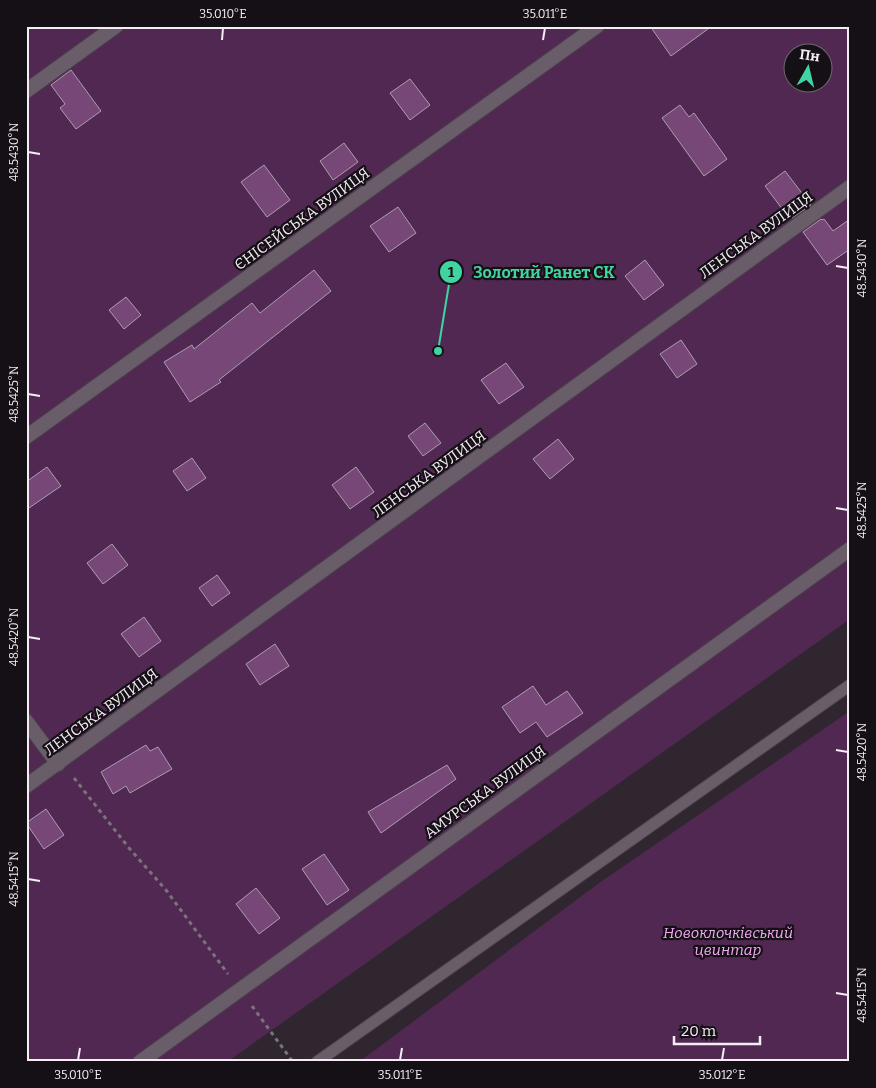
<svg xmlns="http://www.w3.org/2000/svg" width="876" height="1088" viewBox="0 0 876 1088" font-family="Bitter,serif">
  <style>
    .green { fill: #512852; fill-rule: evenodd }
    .building { fill: #774778; stroke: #ab9fab }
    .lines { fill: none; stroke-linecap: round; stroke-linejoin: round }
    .service-casing { stroke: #4c444c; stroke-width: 13 }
    .minor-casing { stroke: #4c444c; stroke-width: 16 }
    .path { stroke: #7b737b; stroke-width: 3; stroke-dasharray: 4 4; stroke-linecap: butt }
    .service { stroke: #685d68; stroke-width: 11 }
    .minor { stroke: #685d68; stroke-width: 14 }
    .ticks { fill: none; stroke: #f4edf4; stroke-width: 2 }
    .labels { text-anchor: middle; stroke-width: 4.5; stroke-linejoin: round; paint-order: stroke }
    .street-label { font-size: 15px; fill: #f4edf4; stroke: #151015 }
    .park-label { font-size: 15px; font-style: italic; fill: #f4abf4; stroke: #151015 }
    .leader { fill: none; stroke: #3fd4a2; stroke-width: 2 }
    .callout-dot { fill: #3fd4a2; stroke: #151015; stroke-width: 2 }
    .mark-label { font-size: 15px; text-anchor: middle; font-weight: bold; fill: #111 }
    .callout-label { font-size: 16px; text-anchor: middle; font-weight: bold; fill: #3fd4a2; stroke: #151015; stroke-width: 4.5; stroke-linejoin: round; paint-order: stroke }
    .neatline { fill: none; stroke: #f4edf4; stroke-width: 2 }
    .ticks-label { font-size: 12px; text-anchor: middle; fill: #f4edf4 }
  </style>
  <rect width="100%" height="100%" fill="#2f262f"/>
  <g class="green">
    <path d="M26,26H850V619L227,1062H26ZM794,52H824V82H794Z"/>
    <path d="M850,711V1062H359L599,883Z"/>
  </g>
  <g class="building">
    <path d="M650,26H712L671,56Z"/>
    <path d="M71,70L101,111L76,129L60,108L65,104L51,85Z"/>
    <path d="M410,79L430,105L410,120L390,93Z"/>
    <path d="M680,105L689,117L694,113L727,159L704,176L662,118Z"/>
    <path d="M344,143L358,162L333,180L320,161Z"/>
    <path d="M264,165L290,200L267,217L241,182Z"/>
    <path d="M785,171L811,205L792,218L785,209L783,210L765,186Z"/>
    <path d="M398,207L416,233L389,252L370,226Z"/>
    <path d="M821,219L822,220L824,219L833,231L850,219V249L827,265L803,232Z"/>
    <path d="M645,260L664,285L644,300L625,276Z"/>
    <path d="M314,270L331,291L219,380L221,382L190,402L164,362L192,345L194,349L252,303L260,313Z"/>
    <path d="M126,297L141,315L124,329L109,310Z"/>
    <path d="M681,340L697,364L677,378L660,354Z"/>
    <path d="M506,363L524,387L499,404L481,380Z"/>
    <path d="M425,423L441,443L423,456L408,436Z"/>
    <path d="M558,439L574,459L550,479L533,459Z"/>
    <path d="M192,458L206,478L187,491L173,471Z"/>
    <path d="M47,467L61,486L26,510V482Z"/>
    <path d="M356,467L374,492L350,509L332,485Z"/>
    <path d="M112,544L128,565L103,584L87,563Z"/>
    <path d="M217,575L230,593L212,606L199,588Z"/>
    <path d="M144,617L161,641L139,657L121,634Z"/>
    <path d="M275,644L289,666L260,685L246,664Z"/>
    <path d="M533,686L546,705L567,691L583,713L547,737L536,722L520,733L502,707Z"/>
    <path d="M146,745L150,751L158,747L172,769L130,793L126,786L113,794L101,772Z"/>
    <path d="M447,765L456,779L381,833L368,812Z"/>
    <path d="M46,809L64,835L44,849L26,823Z"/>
    <path d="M324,854L349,890L327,905L302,869Z"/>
    <path d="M256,888L280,918L259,934L236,904Z"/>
  </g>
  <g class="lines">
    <g class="service-casing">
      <path id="service" d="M317,1062L850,685"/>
    </g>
    <g class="minor-casing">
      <g id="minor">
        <path d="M26,91L116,26"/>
        <path d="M26,437L597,26"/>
        <path d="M26,721L58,764"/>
        <path d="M26,786L850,187"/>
        <path d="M140,1062L850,549"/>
      </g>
    </g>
    <g class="path">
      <path d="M74,778L129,848L166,890L228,974"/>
      <path d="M252,1006L293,1062"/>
    </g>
    <use href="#service" class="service"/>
    <use href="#minor" class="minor"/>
  </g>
  <path class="ticks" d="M222,40L223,28M543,40L545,28M28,152L40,154M836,266L848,268M28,394L40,396M836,508L848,510M28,637L40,639M836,750L848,752M28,879L40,881M836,993L848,995M78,1060L80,1048M400,1060L402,1048M722,1060L724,1048"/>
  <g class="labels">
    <g class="street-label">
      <text transform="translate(302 219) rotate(-36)" y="5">ЄНІСЕЙСЬКА ВУЛИЦЯ</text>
      <text transform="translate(756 235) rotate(-36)" y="5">ЛЕНСЬКА ВУЛИЦЯ</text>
      <text transform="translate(429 474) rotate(-36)" y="5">ЛЕНСЬКА ВУЛИЦЯ</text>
      <text transform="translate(101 712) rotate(-36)" y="5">ЛЕНСЬКА ВУЛИЦЯ</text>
      <text transform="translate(485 792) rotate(-36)" y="5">АМУРСЬКА ВУЛИЦЯ</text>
    </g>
    <g class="park-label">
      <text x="728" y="938">Новоклочківський<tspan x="728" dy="17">цвинтар</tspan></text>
    </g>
  </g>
  <path class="leader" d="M438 351L451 272"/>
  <g class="callout-dot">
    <circle cx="438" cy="351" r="5"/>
    <circle cx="451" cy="272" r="12"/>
  </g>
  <g class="mark-label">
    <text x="451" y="277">1</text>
  </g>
  <g class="callout-label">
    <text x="544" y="278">Золотий Ранет СК</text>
  </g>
  <rect width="876" height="1088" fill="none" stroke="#151015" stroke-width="55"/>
  <g transform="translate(808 68) rotate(8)"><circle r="24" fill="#151015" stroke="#6e686e"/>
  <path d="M0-4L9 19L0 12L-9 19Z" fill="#3fd4a2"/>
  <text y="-8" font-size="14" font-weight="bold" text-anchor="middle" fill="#f4edf4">Пн</text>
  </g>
  <path d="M674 1036v8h86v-8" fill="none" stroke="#f4edf4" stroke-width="2.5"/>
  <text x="681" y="1036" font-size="15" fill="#f4edf4" stroke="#151015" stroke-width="4" paint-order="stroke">20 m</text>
  <rect x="28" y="28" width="820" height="1032" class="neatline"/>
  <g class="ticks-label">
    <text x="223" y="18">35.010°E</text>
    <text x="545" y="18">35.011°E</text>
    <text transform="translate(14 152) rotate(-90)" y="4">48.5430°N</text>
    <text transform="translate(862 268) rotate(-90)" y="4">48.5430°N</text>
    <text transform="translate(14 394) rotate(-90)" y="4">48.5425°N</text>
    <text transform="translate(862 510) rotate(-90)" y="4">48.5425°N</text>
    <text transform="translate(14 637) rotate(-90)" y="4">48.5420°N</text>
    <text transform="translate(862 752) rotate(-90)" y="4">48.5420°N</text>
    <text transform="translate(14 879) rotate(-90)" y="4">48.5415°N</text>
    <text transform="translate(862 995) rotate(-90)" y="4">48.5415°N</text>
    <text x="78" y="1079">35.010°E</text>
    <text x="400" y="1079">35.011°E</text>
    <text x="722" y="1079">35.012°E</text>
  </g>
</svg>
